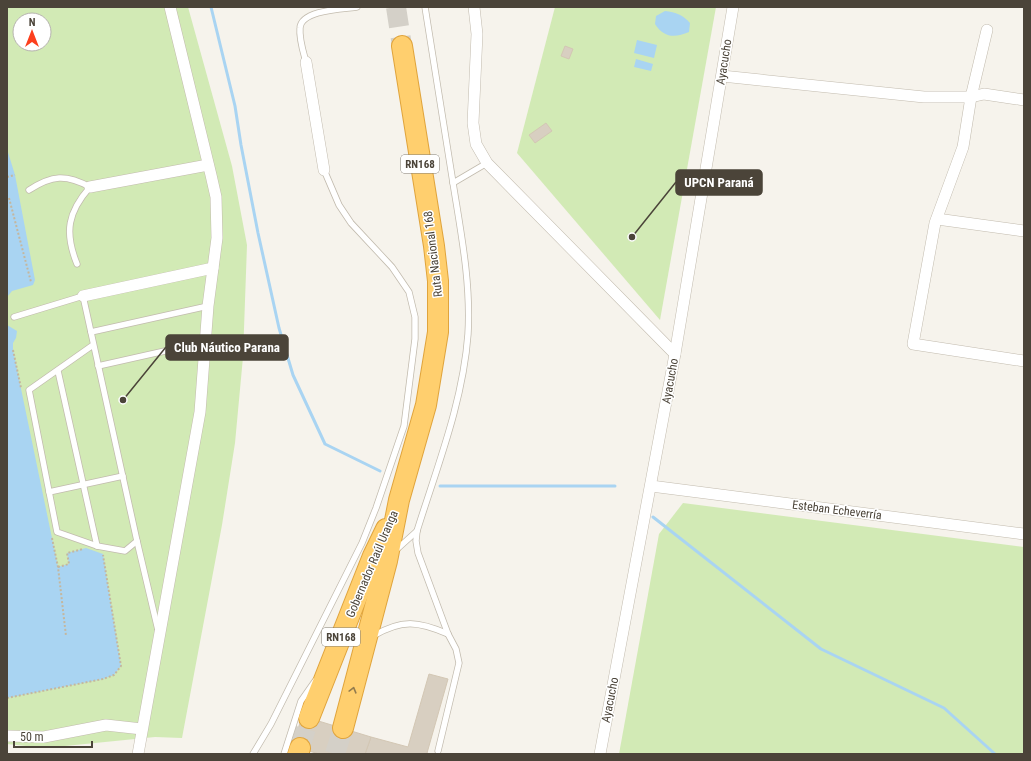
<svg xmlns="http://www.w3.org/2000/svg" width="1031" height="761" viewBox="0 0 1031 761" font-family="'Roboto Condensed',sans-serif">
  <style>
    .green { fill: #d2eab5; fill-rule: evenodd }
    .water { fill: #a9d4f2 }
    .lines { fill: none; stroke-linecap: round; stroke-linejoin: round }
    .stream { stroke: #a9d4f2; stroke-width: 3 }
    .building { fill: #d8cfc1; stroke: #d3c7b4 }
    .highway-tunnel { stroke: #d4d0c8; stroke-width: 20; stroke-dasharray: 20 10; stroke-linecap: butt }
    .lane-casing { stroke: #c2bbae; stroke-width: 7 }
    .street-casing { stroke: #c2bbae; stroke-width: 12 }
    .highway-casing { stroke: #e0a43c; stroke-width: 22 }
    .path { stroke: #c4b79f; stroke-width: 2; stroke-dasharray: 2 2; stroke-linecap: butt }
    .lane { stroke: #fff; stroke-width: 5.5 }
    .street { stroke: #fff; stroke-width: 11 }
    .highway { stroke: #ffcf6e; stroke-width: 20 }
    .oneway { stroke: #937c4e }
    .labels { text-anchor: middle; stroke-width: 3; stroke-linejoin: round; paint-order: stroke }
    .shield { fill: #fff; stroke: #817c74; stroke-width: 1 }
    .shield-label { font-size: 11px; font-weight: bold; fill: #4b4439 }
    .street-label { font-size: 12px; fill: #4b4439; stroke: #fff }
    .leader { fill: none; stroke: #4b4439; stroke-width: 1.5 }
    .callout-dot { fill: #4b4439; stroke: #fff; stroke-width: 1.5 }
    .callout { fill: #4b4439; stroke: #4b4439; stroke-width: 1.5 }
    .callout-label { font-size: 13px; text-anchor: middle; font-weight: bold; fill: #fff }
  </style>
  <rect width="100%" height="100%" fill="#f6f3ec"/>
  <g class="green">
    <path d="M7,7H188L232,166L247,245L243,357L235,443L222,525L182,738L155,737L45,748L7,744ZM20,20H44V44H20Z"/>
    <path d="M555,7H716L660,320L517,153Z"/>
    <path d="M683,503L1024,547V754H619L659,534Z"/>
  </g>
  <g class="water">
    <path d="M665,11C676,12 683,15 690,23L689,32C675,38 664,38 655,24L656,16Z"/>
    <path d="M637,40L657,45L654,58L634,53Z"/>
    <path d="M636,59L653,64L651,71L634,67Z"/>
    <path d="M7,149L15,175L35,280L33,285L12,291L7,297Z"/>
    <path d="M7,325L17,331L16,338L13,343V350L58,567L69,564L67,553L86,548L103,554L121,666L114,675L103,679L7,698Z"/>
  </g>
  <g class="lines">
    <g class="stream">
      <path d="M211,7L235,106L241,145L258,233L279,328L293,375L325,444L380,471"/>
      <path d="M440,486H615"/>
      <path d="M653,517L821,649L944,708L995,754"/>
    </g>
  </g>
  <g class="building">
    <path d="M565,46L573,49L569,59L561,56Z"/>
    <path d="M546,123L552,131L535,143L529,135Z"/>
    <path d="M429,674L448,679L427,753L430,754H365L371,737L408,747Z"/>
    <path d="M302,716L371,737L365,754H319L293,746Z"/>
  </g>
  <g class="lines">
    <g class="highway-tunnel">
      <path d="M396,7L402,46"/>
      <path d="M300,748L309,718"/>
      <path d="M335,754L343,728"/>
    </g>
    <g class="lane-casing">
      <g id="lane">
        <path d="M425,7L453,183"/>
        <path d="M306,62C303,51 299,39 300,28C301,10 343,9 357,7"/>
        <path d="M29,190C52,175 66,174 90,187C68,212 64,232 77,264"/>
        <path d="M14,317L83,296L137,541L125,551L97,546L57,532L29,390L93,345"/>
        <path d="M91,332L208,306"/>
        <path d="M98,366L205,342"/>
        <path d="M58,371L97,546"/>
        <path d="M49,492L123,476"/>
        <path d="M137,541L158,630"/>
        <path d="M396,550L417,531"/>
        <path d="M373,636C402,619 418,621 448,634"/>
        <path d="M438,751L459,663L456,649L448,634L418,553L416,541L417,531C437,467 463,402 468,334C471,283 461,233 453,183L487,163"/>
        <path d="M253,754L271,724L362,543L376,508L404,426L415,339V317L409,292L392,267L351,223L339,205L324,170"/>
        <path d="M284,754L301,701L315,681"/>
      </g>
    </g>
    <g class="street-casing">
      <g id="street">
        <path d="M474,7L477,34L473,123L476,144L487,163L675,354"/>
        <path d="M987,30L971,97L963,147L935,223L913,344L1024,361"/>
        <path d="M306,62L324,170"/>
        <path d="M722,76L924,97H971L984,94L1024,100"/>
        <path d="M90,187L208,165"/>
        <path d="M937,219L1024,231"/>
        <path d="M83,296L213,268"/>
        <path d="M651,486L1024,534"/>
        <path d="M7,736L44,737L106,725L142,729"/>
        <path d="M138,754L200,412L208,306L217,238L216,197L211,175L170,7"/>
        <path d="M600,754L675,354L733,7"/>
      </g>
    </g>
    <g class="highway-casing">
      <g id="highway">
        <path d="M309,718L373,556L386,529"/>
        <path d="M343,728L387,561L399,500L426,405L438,332V281L434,246L402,46"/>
        <path d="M298,754L300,748"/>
      </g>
    </g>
    <g class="path">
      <path d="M7,177L15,175"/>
      <path d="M9,198L31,282"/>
      <path d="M13,350L21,388"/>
      <path d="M52,538L58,567L66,636"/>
      <path d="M58,567L69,564L67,553L83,549"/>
      <path d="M7,698L103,679L114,675L121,666L103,555"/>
    </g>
    <use href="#lane" class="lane"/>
    <use href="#street" class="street"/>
    <use href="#highway" class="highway"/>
  </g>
  <defs><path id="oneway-chevron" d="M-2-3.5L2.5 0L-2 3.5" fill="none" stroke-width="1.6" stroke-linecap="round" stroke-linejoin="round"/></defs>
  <use class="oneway" href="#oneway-chevron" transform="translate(353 690) rotate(-75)"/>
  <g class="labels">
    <g class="shield">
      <rect x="401" y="155" width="38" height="18" rx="3"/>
      <rect x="322" y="628" width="38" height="18" rx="3"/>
    </g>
    <g class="shield-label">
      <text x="420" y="168">RN168</text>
      <text x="341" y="641">RN168</text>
    </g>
    <g class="street-label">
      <text transform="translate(724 62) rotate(-81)" y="4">Ayacucho</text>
      <text transform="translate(433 254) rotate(-97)" y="4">Ruta Nacional 168</text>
      <text transform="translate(670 381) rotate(-80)" y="4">Ayacucho</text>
      <text transform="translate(837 510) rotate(7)" y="4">Esteban Echeverría</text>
      <text transform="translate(372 564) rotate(-67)" y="4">Gobernador Raúl Uranga</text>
      <text transform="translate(610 700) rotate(-79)" y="4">Ayacucho</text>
    </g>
  </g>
  <path class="leader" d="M632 237L676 182M123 400L166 347"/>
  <g class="callout-dot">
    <circle cx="632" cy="237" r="4"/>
    <circle cx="123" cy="400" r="4"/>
  </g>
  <g class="callout">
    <rect x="676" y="170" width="86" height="25" rx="4"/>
    <rect x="166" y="335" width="122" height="25" rx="4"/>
  </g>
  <g class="callout-label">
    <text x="719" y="187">UPCN Paraná</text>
    <text x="227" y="352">Club Náutico Parana</text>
  </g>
  <rect width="1031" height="761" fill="none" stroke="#4b4439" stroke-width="16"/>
  <g transform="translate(32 32)"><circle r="19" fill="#ffffff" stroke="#b7b4b0"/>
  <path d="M0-3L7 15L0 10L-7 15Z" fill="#fc3f1d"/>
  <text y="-6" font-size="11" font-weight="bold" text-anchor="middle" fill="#4b4439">N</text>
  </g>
  <path d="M14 741v6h78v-6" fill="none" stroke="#4b4439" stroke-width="2"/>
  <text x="20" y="741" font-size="12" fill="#4b4439" stroke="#ffffff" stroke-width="3" paint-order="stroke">50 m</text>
</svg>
